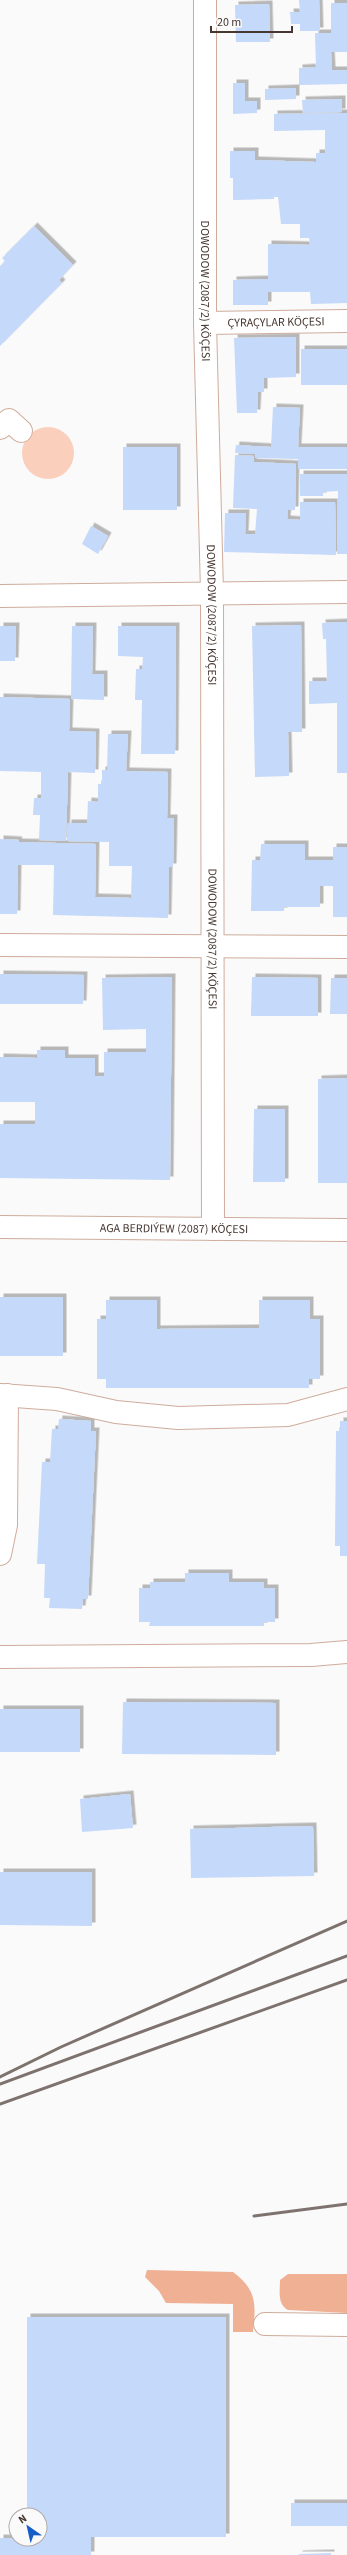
<svg xmlns="http://www.w3.org/2000/svg" width="347" height="2555" viewBox="0 0 347 2555" font-family="'Source Sans 3',sans-serif">
  <style>
    .green { fill: #fad0bd }
    .forest { fill: #efb093 }
    .building { fill: #c5d9fa; filter: url(#shadow) }
    .lines { fill: none; stroke-linecap: round; stroke-linejoin: round }
    .minor-casing { stroke: #cfac9c; stroke-width: 24 }
    .minor { stroke: #fff; stroke-width: 22 }
    .rail { stroke: #7d726e; stroke-width: 3 }
    .labels { text-anchor: middle; stroke-width: 3.5; stroke-linejoin: round; paint-order: stroke }
    .street-label { font-size: 12px; fill: #463731; stroke: #fafafa }
  </style>
  <defs>
    <filter id="shadow"><feDropShadow dx="3.5" dy="-3.5" stdDeviation="0" flood-color="#0004"/></filter>
  </defs>
  <rect width="100%" height="100%" fill="#fafafa"/>
  <circle class="green" cx="48" cy="453" r="26"/>
  <g class="forest">
    <path d="M147,2270L233,2272C257,2290 256,2304 253,2332H233V2304L166,2303L159,2291L145,2277Z"/>
    <path d="M288,2274H347V2313L288,2310C277,2304 280,2291 280,2280Z"/>
  </g>
  <g class="building">
    <path d="M299,0H319L320,31H300V24H291L290,12H300Z"/>
    <path d="M331,3H347V52H331L332,70H347V84L299,85V68L316,67L315,33H331Z"/>
    <path d="M269,4L270,42H236L235,5Z"/>
    <path d="M233,83H245V101H257V113L233,114Z"/>
    <path d="M296,88V99L265,100V89Z"/>
    <path d="M342,99V112L303,113L302,100Z"/>
    <path d="M347,113V303L311,304L310,292H268V305H233V280L268,279V244L310,245L309,238H300V224H281L278,197H274V199L233,200V178H230V151H255V160L316,162V153H325V130L274,131V114Z"/>
    <path d="M34,226L73,265L59,280L62,283L0,346V266L5,261L2,258Z"/>
    <path d="M296,337V377L264,378V392H258L257,413H237L234,338Z"/>
    <rect x="301" y="349" width="46" height="36"/>
    <path d="M273,407L300,408L298,447H347V469H298V459L255,458V454L235,453L236,445L271,447Z"/>
    <rect x="123" y="447" width="54" height="63"/>
    <path d="M235,455L254,456V462L296,464L295,510H288L287,519L300,520V502H335L336,555L224,552L225,513H246L245,534H255L257,509L233,508Z"/>
    <path d="M300,474H347V554H337L338,491L323,492V496H300Z"/>
    <path d="M91,526L108,536L98,554L82,544Z"/>
    <path d="M347,622V773H337V703L309,704V681H327L326,639H323L322,623Z"/>
    <path d="M301,625L302,732H288L289,776L255,777L252,626Z"/>
    <path d="M0,626H16L15,661H0Z"/>
    <path d="M72,626H93L92,674H104V700L71,699Z"/>
    <path d="M118,626H176L175,754H141L142,700H135L136,669H142L143,657L118,656Z"/>
    <path d="M0,697L70,699L69,731L96,732L95,773L68,772L66,841L39,840L40,815H33L34,798H41V772L0,771Z"/>
    <path d="M108,734H128L126,771L168,772L167,818H174L173,867H169L168,918L53,915L54,865H18L17,914H0V839L19,840L18,842L96,844L95,897L131,898L132,866H109V842L67,841L68,823H87L88,801L98,802V784H102V770H107Z"/>
    <path d="M261,844H305V860H333V847H347V917H333V886H320V907H284V911H251L252,860H260Z"/>
    <path d="M0,974L84,975L83,1004H0Z"/>
    <path d="M172,977L170,1180L0,1178V1124H35V1102H0V1057L37,1058V1050H65V1058H95V1076H104V1052H146V1029L103,1030L102,978Z"/>
    <path d="M252,977L318,978V1016H251Z"/>
    <path d="M331,978H347V1014H330Z"/>
    <path d="M347,1078V1183H318V1079Z"/>
    <path d="M254,1109H285V1182H253Z"/>
    <rect x="0" y="1297" width="63" height="59"/>
    <path d="M106,1300H157V1329L259,1328V1300H310V1319H320V1379H309V1388H106V1379H97V1319H106Z"/>
    <path d="M59,1419L91,1421V1431H96L88,1599H83L82,1609L49,1608L50,1598H44L45,1564H37L42,1462H50L52,1429H58Z"/>
    <path d="M340,1421H347V1556H340V1546H335L336,1431H340Z"/>
    <path d="M185,1573H229V1582H264V1588H275V1622H264V1626H149L150,1622H139V1588H150V1582H185Z"/>
    <path d="M123,1702L276,1703V1755L122,1754Z"/>
    <rect x="0" y="1709" width="80" height="43"/>
    <path d="M130,1794L133,1828L82,1832L80,1799Z"/>
    <path d="M313,1826L314,1876L191,1878L190,1829Z"/>
    <path d="M0,1872H92V1926L0,1925Z"/>
    <path d="M27,2317H226V2537H91V2555H0V2538L40,2539V2515H27Z"/>
    <rect x="291" y="2503" width="56" height="23"/>
    <path d="M331,2553V2555H299V2554Z"/>
  </g>
  <g class="lines">
    <g class="minor-casing">
      <g id="minor">
        <path id="s1" d="M205,0V323L212,592L213,1229"/>
        <path id="s2" d="M205,323L347,321"/>
        <path d="M0,428L9,420L21,431"/>
        <path d="M0,596L347,592"/>
        <path d="M0,945L347,947"/>
        <path id="s3" d="M0,1227L347,1230"/>
        <path d="M0,1395L57,1399L116,1412L178,1418L288,1415L347,1399"/>
        <path d="M0,1554L6,1525L7,1395"/>
        <path d="M0,1657L311,1655L347,1652"/>
        <path d="M265,2324L347,2325"/>
      </g>
    </g>
    <use href="#minor" class="minor"/>
    <g class="rail">
      <path d="M0,2077L61,2047L347,1921"/>
      <path d="M0,2084L347,1956"/>
      <path d="M0,2104L347,1980"/>
      <path d="M254,2216L347,2204"/>
    </g>
  </g>
  <g class="labels">
    <g class="street-label">
      <text dy="4" stroke="none"><textPath href="#s1" startOffset="291">DOWODOW (2087/2) KÖÇESI</textPath></text>
      <text dy="4" stroke="none"><textPath href="#s2" startOffset="71">ÇYRAÇYLAR KÖÇESI</textPath></text>
      <text dy="4" stroke="none"><textPath href="#s1" startOffset="615">DOWODOW (2087/2) KÖÇESI</textPath></text>
      <text dy="4" stroke="none"><textPath href="#s1" startOffset="939">DOWODOW (2087/2) KÖÇESI</textPath></text>
      <text dy="4" stroke="none"><textPath href="#s3" startOffset="174">AGA BERDIÝEW (2087) KÖÇESI</textPath></text>
    </g>
  </g>
  <g transform="translate(28 2527) rotate(326)"><circle r="19" fill="#fafafa" stroke="#b2acaa"/>
  <path d="M0-3L7 15L0 10L-7 15Z" fill="#155ec8"/>
  <text y="-6" font-size="11" font-weight="bold" text-anchor="middle" fill="#463731">N</text>
  </g>
  <path d="M211 26v6h81v-6" fill="none" stroke="#463731" stroke-width="2"/>
  <text x="217" y="26" font-size="12" fill="#463731" stroke="#fafafa" stroke-width="3" paint-order="stroke">20 m</text>
</svg>
